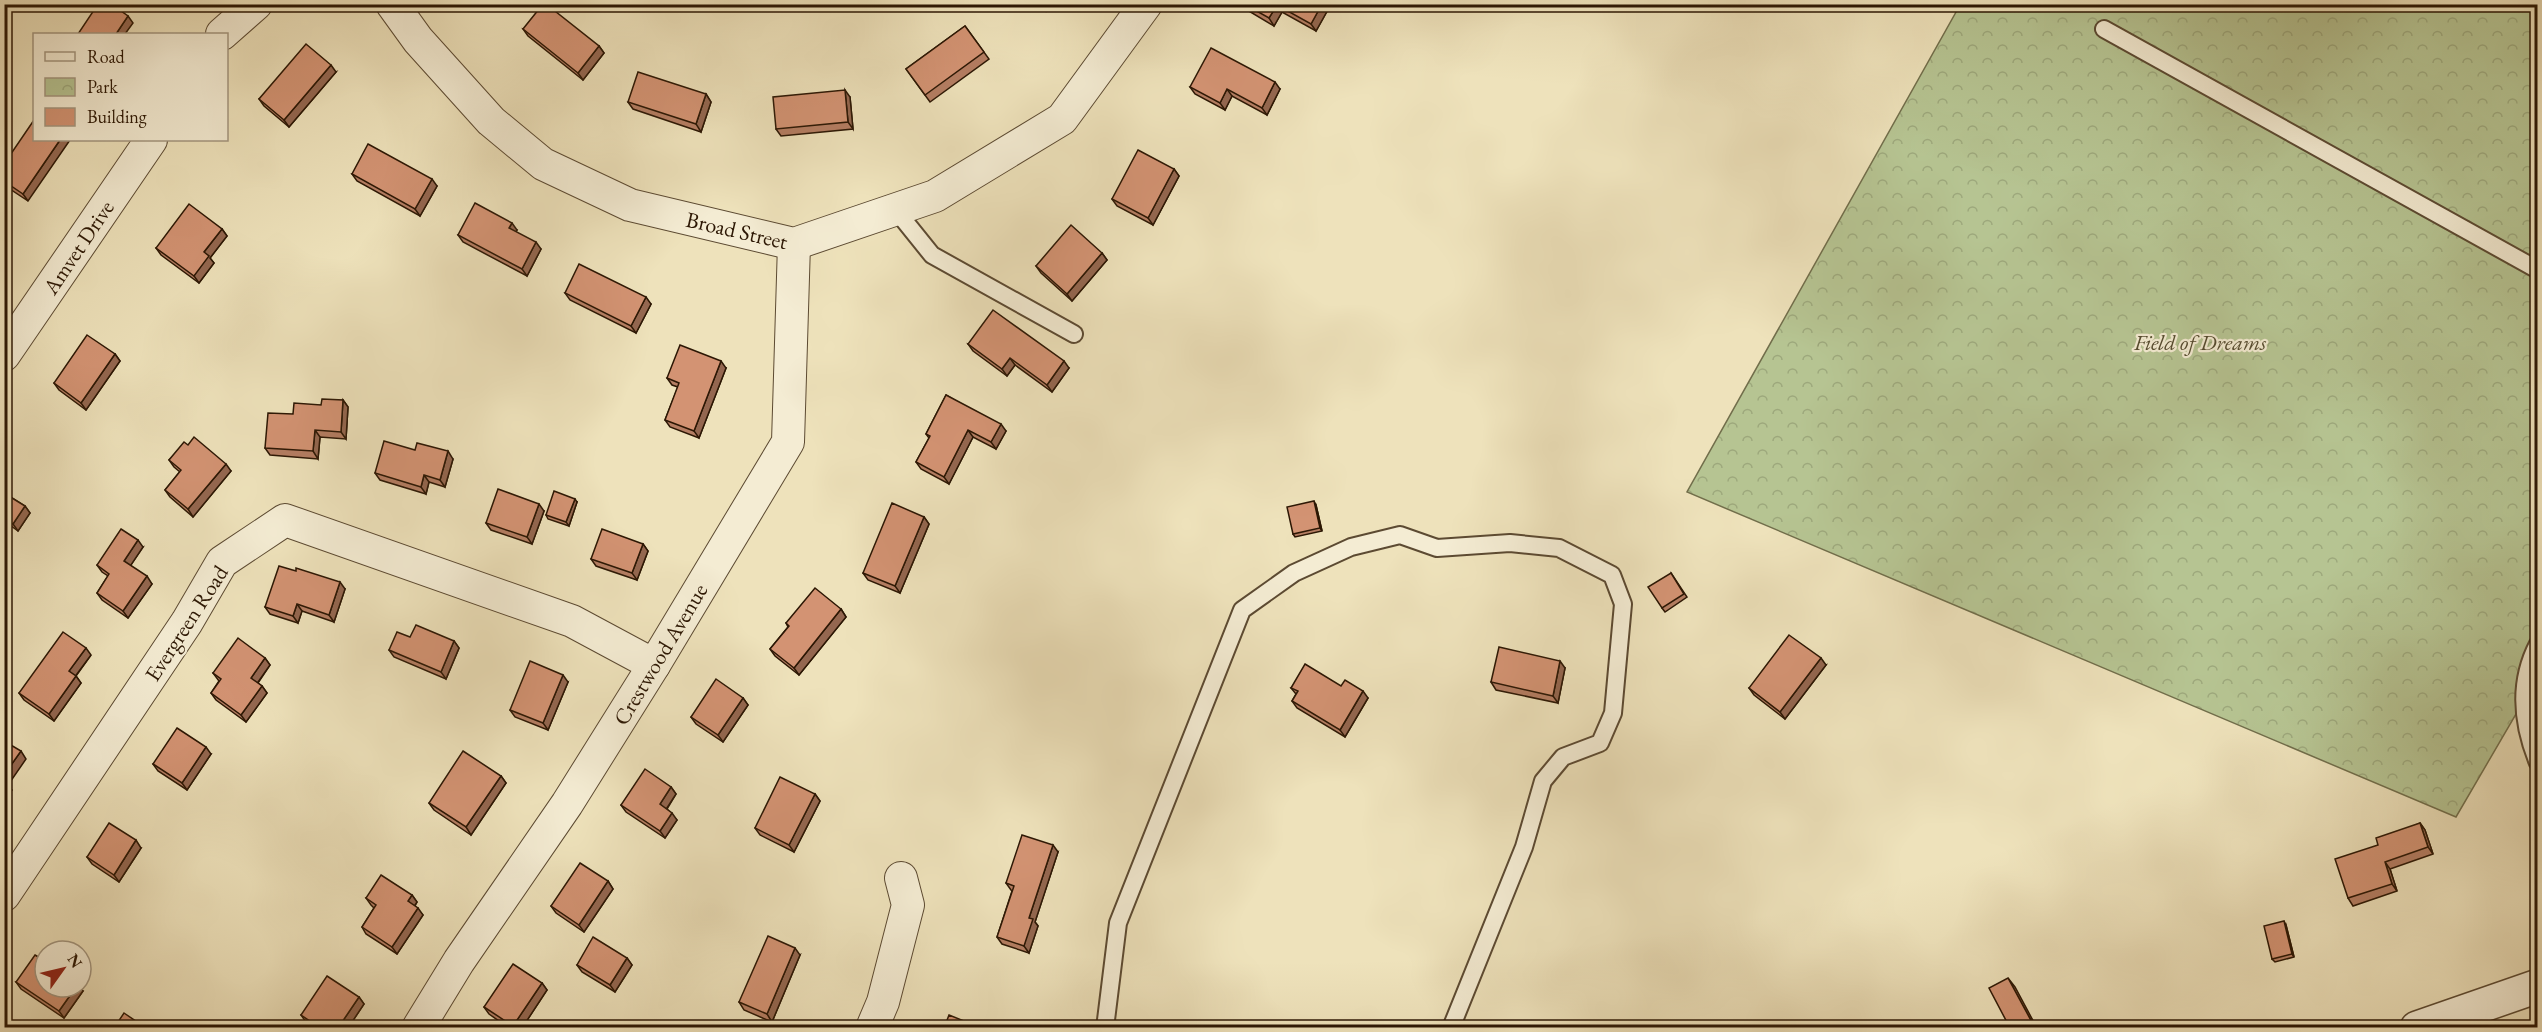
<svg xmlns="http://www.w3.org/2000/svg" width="2542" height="1032" viewBox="0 0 2542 1032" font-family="'EB Garamond',serif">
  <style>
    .park { fill: url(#park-crowns); stroke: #716e4b; stroke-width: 1.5 }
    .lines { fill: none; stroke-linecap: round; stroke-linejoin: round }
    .service-casing { stroke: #5c4a32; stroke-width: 20 }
    .minor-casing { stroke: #5c4a32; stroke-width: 34 }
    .tertiary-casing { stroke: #5c4a32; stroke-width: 36 }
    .service { stroke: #f4ecd3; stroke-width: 16 }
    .minor { stroke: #f4ecd3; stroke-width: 32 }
    .tertiary { stroke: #f4ecd3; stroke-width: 33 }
    .wall { fill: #b57e63; stroke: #2c1704; stroke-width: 1.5 }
    .shaded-wall { fill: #946750; stroke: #2c1704; stroke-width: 1.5 }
    .building { fill: #d39373; stroke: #2c1704; stroke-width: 1.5 }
    .labels { text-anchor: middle; stroke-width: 4.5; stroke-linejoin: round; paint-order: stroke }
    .street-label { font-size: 22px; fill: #2c1704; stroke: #f4ecd3 }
    .park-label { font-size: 22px; font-style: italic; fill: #554b2f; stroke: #f4ecd3 }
  </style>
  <defs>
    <pattern id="park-crowns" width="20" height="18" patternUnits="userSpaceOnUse" patternTransform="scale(1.5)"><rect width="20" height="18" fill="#b6c492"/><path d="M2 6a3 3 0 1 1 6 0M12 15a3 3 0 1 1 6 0" fill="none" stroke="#9da87c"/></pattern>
  </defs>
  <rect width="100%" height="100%" fill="#eee2bb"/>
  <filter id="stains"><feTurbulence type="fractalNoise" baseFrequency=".00333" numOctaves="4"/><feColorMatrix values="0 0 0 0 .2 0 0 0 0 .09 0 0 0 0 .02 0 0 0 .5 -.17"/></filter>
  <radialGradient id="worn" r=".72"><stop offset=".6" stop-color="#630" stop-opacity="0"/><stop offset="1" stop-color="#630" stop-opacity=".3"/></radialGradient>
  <path class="park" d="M1960,5H2537V678L2456,817L1687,492Z"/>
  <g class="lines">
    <g class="service-casing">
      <g id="service">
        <path d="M2104,29L2538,270"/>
        <path d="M895,209L932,255L1074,334"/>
        <path d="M2538,644C2518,682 2522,724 2538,763"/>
        <path d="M1105,1028L1118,923L1242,610L1294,573L1351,547L1400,535L1437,548L1510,543L1559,548L1612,575L1623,604L1613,713L1600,743L1563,757L1543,781L1524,847L1451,1028"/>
      </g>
    </g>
    <g class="minor-casing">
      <g id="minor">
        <path d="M392,4L418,40L491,121L543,164L630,205L794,244L935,196L1062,119L1146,4"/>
        <path d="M222,34L256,4"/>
        <path d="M4,355L151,140"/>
        <path d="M4,895L187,622L222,562L285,520L572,621L654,665"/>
        <path d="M418,1028L459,961L567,804L654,665L788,442L794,244"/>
        <path d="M872,1028L883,1002L908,905L901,878"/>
      </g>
    </g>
    <g class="tertiary-casing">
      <path id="tertiary" d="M2417,1028L2538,986"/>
    </g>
    <use href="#service" class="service"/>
    <use href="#minor" class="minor"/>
    <use href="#tertiary" class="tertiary"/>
  </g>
  <g class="wall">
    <path d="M1034,4H1050L1046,11Z"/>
    <path d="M1237,4H1329L1330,6L1316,31L1282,12L1274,26Z"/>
    <path d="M965,26L989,59L930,102L906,69Z"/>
    <path d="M523,29L599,46L604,53L583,80L528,36Z"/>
    <path d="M336,72L289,127L264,106L259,99Z"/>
    <path d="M1190,87L1280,89L1267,115L1232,96L1225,110L1195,94Z"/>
    <path d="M706,94L711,102L701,132L633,109L628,102Z"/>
    <path d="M850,97L853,129L781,136L776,129Z"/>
    <path d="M4,164L28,201L4,185Z"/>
    <path d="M1174,169L1179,176L1153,225L1117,206L1112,199Z"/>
    <path d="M352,174L437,186L420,216L357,181Z"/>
    <path d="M222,229L227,236L210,258L214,263L199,283L161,255L156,248Z"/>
    <path d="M517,230L516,232L541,249L527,276L463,242L458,235Z"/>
    <path d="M1102,253L1107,260L1072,301L1041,273L1036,266Z"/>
    <path d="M565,293L651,304L636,333L570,300Z"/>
    <path d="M968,344L1069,368L1052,392L1015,365L1007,376L973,351Z"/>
    <path d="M115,354L120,361L86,410L59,390L54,383Z"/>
    <path d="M726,368L699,438L670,427L665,420L678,387L672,385L667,378Z"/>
    <path d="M946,395L1006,431L996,449L973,437L949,484L921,469L916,462L929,438L926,434Z"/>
    <path d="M343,400L348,407L346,439L320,437L318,459L270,455L265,448L293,414L321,405Z"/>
    <path d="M188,445L231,471L193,517L170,497L165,490L180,472L174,467L169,460Z"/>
    <path d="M415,450L453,459L445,487L429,482L426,494L380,480L375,473Z"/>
    <path d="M4,493L25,506L30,513L18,531L7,523L4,527Z"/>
    <path d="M577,502L569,526L548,519L546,515Z"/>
    <path d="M1316,505L1322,531L1295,537L1293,534Z"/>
    <path d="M544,511L532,544L491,530L486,523Z"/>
    <path d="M924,517L929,524L900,593L868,580L863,573Z"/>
    <path d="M643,544L648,551L637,580L596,566L591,559Z"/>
    <path d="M143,547L130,566L152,584L128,618L102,600L97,593L108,576L102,572L97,565Z"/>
    <path d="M1671,573L1687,597L1665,612L1662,608Z"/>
    <path d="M345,589L334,622L302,611L298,623L270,614L265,607Z"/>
    <path d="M841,609L846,617L799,675L775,656L770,649L788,627L786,623Z"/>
    <path d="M410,637L454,641L459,648L446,679L394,657L389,650Z"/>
    <path d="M91,655L76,676L81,683L54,721L24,700L19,693Z"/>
    <path d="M265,658L270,665L258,683L262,686L267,693L246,722L216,700L211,693L219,681L213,673Z"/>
    <path d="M1826,665L1785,719L1754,695L1749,688Z"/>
    <path d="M1565,668L1558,703L1496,690L1491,682Z"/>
    <path d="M568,682L548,730L515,717L510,710Z"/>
    <path d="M1341,686L1368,698L1345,737L1297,708L1292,701L1296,694L1291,688Z"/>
    <path d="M743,698L748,705L723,742L696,724L691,717Z"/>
    <path d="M211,754L187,790L158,771L153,764Z"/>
    <path d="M501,776L506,783L471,835L434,810L429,803Z"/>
    <path d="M671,787L676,794L667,809L677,820L665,838L626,812L621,805Z"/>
    <path d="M815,794L820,801L794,852L760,835L755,828Z"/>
    <path d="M2420,823L2425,830L2433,854L2390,869L2397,891L2353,906L2348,898L2378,845Z"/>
    <path d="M141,848L119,882L92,864L87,857Z"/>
    <path d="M1058,852L1035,922L1038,926L1029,953L1002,944L997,937L1012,891L1011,890L1006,883Z"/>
    <path d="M608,881L613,889L584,932L556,913L551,906Z"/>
    <path d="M412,895L417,902L415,906L423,915L397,954L366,934L362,927L374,908L371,905L366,898Z"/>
    <path d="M2286,925L2294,957L2275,962L2272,959Z"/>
    <path d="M800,955L772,1022L744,1010L739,1002Z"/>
    <path d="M627,958L632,965L615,992L582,972L577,965Z"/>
    <path d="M16,982L83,991L64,1018L21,989Z"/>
    <path d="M542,983L547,990L522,1028H509L489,1014L484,1007Z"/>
    <path d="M359,997L364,1004L348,1028H314L306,1022L301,1015Z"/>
  </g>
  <g class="shaded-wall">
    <path d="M1041,4H1050L1046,11Z"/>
    <path d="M1322,4H1329L1330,6L1316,31L1311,24Z"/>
    <path d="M1277,5L1282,12L1274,26L1269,18Z"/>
    <path d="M128,16L133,23L125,34H116Z"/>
    <path d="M599,46L604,53L583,80L578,73Z"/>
    <path d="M331,65L336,72L289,127L284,120Z"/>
    <path d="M1275,82L1280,89L1267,115L1262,108Z"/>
    <path d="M1227,89L1232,96L1225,110L1220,103Z"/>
    <path d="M845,90L850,97L853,129L848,122Z"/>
    <path d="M706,94L711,102L701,132L696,124Z"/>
    <path d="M60,140H70L28,201L23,194Z"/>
    <path d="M1174,169L1179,176L1153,225L1148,218Z"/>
    <path d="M432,179L437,186L420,216L415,209Z"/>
    <path d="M512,223L517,230L514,235L509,228Z"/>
    <path d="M222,229L227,236L210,258L214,263L199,283L194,276L204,252Z"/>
    <path d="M536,242L541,249L527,276L522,269Z"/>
    <path d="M1102,253L1107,260L1072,301L1067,294Z"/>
    <path d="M646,297L651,304L636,333L631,326Z"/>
    <path d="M115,354L120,361L86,410L81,403Z"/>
    <path d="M1010,358L1015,365L1007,376L1002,369Z"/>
    <path d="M721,361L726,368L699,438L694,431Z"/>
    <path d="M1064,361L1069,368L1052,392L1047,385Z"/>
    <path d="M343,400L348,407L346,439L341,432Z"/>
    <path d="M1001,424L1006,431L996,449L991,442Z"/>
    <path d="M315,430L320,437L318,459L313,451Z"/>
    <path d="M968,430L973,437L949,484L944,477Z"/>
    <path d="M448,451L453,459L445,487L440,480Z"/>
    <path d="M226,464L231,471L193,517L188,509Z"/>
    <path d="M424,475L429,482L426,494L421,487Z"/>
    <path d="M575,499L577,502L569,526L566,522Z"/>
    <path d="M1314,501L1316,505L1322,531L1320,528Z"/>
    <path d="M539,504L544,511L532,544L527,537Z"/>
    <path d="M25,506L30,513L18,531L13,524Z"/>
    <path d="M924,517L929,524L900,593L895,586Z"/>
    <path d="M138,540L143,547L129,568L124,561Z"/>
    <path d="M643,544L648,551L637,580L632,573Z"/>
    <path d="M147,576L152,584L128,618L123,611Z"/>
    <path d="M340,582L345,589L334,622L329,615Z"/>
    <path d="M297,604L302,611L298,623L293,616Z"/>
    <path d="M841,609L846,617L799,675L794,668Z"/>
    <path d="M454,641L459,648L446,679L441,672Z"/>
    <path d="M86,648L91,655L74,678L69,671Z"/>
    <path d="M265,658L270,665L256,685L251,678Z"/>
    <path d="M1821,658L1826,665L1785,719L1780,712Z"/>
    <path d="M1560,661L1565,668L1558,703L1553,696Z"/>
    <path d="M563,675L568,682L548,730L543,723Z"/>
    <path d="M76,676L81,683L54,721L49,714Z"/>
    <path d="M262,686L267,693L246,722L241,715Z"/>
    <path d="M1363,691L1368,698L1345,737L1340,730Z"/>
    <path d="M743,698L748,705L723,742L718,735Z"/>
    <path d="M206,747L211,754L187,790L182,783Z"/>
    <path d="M21,751L26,759L8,785L12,790L4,801V775Z"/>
    <path d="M501,776L506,783L471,835L466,827Z"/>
    <path d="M671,787L676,794L665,811L660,804Z"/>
    <path d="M815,794L820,801L794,852L789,845Z"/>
    <path d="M672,813L677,820L665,838L660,831Z"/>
    <path d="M2420,823L2425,830L2433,854L2428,847Z"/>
    <path d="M136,840L141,848L119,882L114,875Z"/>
    <path d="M1053,845L1058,852L1035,922L1038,926L1029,953L1024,946L1029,918Z"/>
    <path d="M2385,862L2390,869L2397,891L2392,884Z"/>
    <path d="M608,881L613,889L584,932L579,925Z"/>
    <path d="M412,895L417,902L413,908L408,901Z"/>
    <path d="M418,908L423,915L397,954L392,947Z"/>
    <path d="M2284,921L2286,925L2294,957L2292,954Z"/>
    <path d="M795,948L800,955L772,1022L767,1014Z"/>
    <path d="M627,958L632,965L615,992L610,985Z"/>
    <path d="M2008,978L2015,987L2037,1028H2035Z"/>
    <path d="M542,983L547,990L522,1028H514L513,1026Z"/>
    <path d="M76,987H80L83,991L64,1018L59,1011Z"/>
    <path d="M359,997L364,1004L348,1028H338Z"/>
  </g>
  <g class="building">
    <path d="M98,4H111L128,16L116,34H78Z"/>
    <path d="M543,4H546L599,46L578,73L523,29Z"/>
    <path d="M1244,4H1322L1311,24L1277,5L1269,18Z"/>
    <path d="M965,26L984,52L925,95L906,69Z"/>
    <path d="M306,44L331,65L284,120L259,99Z"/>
    <path d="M1211,48L1275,82L1262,108L1227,89L1220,103L1190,87Z"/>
    <path d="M638,72L706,94L696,124L628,102Z"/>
    <path d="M845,90L848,122L776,129L773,97Z"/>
    <path d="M34,120V140H60L23,194L4,181V164Z"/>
    <path d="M368,144L432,179L415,209L352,174Z"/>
    <path d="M1138,150L1174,169L1148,218L1112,199Z"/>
    <path d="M475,203L512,223L509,228L536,242L522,269L458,235Z"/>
    <path d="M189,204L222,229L204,252L209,256L194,276L156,248Z"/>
    <path d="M1071,225L1102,253L1067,294L1036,266Z"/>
    <path d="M579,264L646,297L631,326L565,293Z"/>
    <path d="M993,310L1064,361L1047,385L1010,358L1002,369L968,344Z"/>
    <path d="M87,335L115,354L81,403L54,383Z"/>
    <path d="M680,345L721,361L694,431L665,420L679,383L667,378Z"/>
    <path d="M946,395L1001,424L991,442L968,430L944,477L916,462L930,436L926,434Z"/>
    <path d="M322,399L343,400L341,432L315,430L313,451L265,448L268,413L293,414L294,403L321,405Z"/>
    <path d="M194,437L226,464L188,509L165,490L181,470L169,460L184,442L188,445Z"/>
    <path d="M384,441L415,450L417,443L448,451L440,480L424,475L421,487L375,473Z"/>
    <path d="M498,489L539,504L527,537L486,523Z"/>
    <path d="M554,491L575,499L566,522L546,515Z"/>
    <path d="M4,493L25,506L13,524L4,518Z"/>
    <path d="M1314,501L1320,528L1293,534L1287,507Z"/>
    <path d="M892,503L924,517L895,586L863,573Z"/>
    <path d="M121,529L138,540L124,561L147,576L123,611L97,593L109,574L97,565Z"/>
    <path d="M602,529L643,544L632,573L591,559Z"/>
    <path d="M279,566L296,571V568L340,582L329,615L297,604L293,616L265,607Z"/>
    <path d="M1671,573L1684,594L1662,608L1648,587Z"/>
    <path d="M815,588L841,609L794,668L770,649L789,626L786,623Z"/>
    <path d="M416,625L454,641L441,672L389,650L397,632L410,637Z"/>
    <path d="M63,632L86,648L69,671L76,676L49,714L19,693Z"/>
    <path d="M1789,635L1821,658L1780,712L1749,688Z"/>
    <path d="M238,638L265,658L251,678L262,686L241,715L211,693L221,679L213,673Z"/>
    <path d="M1499,647L1560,661L1553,696L1491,682Z"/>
    <path d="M530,661L563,675L543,723L510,710Z"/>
    <path d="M1305,664L1341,686L1345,680L1363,691L1340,730L1292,701L1298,691L1291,688Z"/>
    <path d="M716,679L743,698L718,735L691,717Z"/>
    <path d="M177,728L206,747L182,783L153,764Z"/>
    <path d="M4,741L21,751L4,775Z"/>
    <path d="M463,751L501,776L466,827L429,803Z"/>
    <path d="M645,769L671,787L660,804L672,813L660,831L621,805Z"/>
    <path d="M780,777L815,794L789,845L755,828Z"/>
    <path d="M109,823L136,840L114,875L87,857Z"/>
    <path d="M2420,823L2428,847L2385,862L2392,884L2348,898L2335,859L2378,845L2376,838Z"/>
    <path d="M1022,835L1053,845L1029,918L1033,919L1024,946L997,937L1014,886L1006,883Z"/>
    <path d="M580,863L608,881L579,925L551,906Z"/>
    <path d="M381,875L412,895L408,901L418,908L392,947L362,927L376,905L366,898Z"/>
    <path d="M2284,921L2292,954L2272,959L2264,926Z"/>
    <path d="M768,936L795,948L767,1014L739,1002Z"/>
    <path d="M593,937L627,958L610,985L577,965Z"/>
    <path d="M35,955L45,961V987H76L59,1011L16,982Z"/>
    <path d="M513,964L542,983L513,1026L484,1007Z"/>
    <path d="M327,976L359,997L338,1028H320L301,1015Z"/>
    <path d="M2008,978L2034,1026L2038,1024L2040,1028H2010L1989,988Z"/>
    <path d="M124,1013L146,1028H114Z"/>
    <path d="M949,1015L979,1027L978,1028H944Z"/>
    <path d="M150,1023L157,1028H147Z"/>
  </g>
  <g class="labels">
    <g class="street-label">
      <text transform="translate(737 230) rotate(13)" y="8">Broad Street</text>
      <text transform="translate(78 247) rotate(-56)" y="8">Amvet Drive</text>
      <text transform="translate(186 623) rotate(-57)" y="8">Evergreen Road</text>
      <text transform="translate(660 654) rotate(-59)" y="8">Crestwood Avenue</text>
    </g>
    <g class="park-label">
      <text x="2200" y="350">Field of Dreams</text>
    </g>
  </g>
  <rect width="2542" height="1032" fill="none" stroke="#eee2bb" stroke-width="24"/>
  <rect x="6" y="6" width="2530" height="1020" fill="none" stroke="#2c1704" stroke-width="3"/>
  <rect x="12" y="12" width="2518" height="1008" fill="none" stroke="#2c1704" stroke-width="1.5"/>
  <rect x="33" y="33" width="195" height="108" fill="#f4ecd3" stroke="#a49780" stroke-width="1.5"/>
  <rect x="45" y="52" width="30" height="9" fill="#f4ecd3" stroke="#a49780" stroke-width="1.5"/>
  <text x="87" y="63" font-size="18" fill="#2c1704">Road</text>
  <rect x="45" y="78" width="30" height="18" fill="url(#park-crowns)" stroke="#a49780" stroke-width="1.5"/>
  <text x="87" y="93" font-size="18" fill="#2c1704">Park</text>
  <rect x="45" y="108" width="30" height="18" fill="#d39373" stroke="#a49780" stroke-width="1.5"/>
  <text x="87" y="123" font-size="18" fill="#2c1704">Building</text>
  <g transform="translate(63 969) rotate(56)"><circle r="28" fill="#f4ecd3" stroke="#a49780" stroke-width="1.5"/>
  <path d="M0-4.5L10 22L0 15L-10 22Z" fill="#8f2418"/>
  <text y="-9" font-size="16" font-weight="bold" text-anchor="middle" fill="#2c1704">N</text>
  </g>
  <rect width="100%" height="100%" filter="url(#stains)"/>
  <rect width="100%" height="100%" fill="url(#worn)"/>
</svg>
